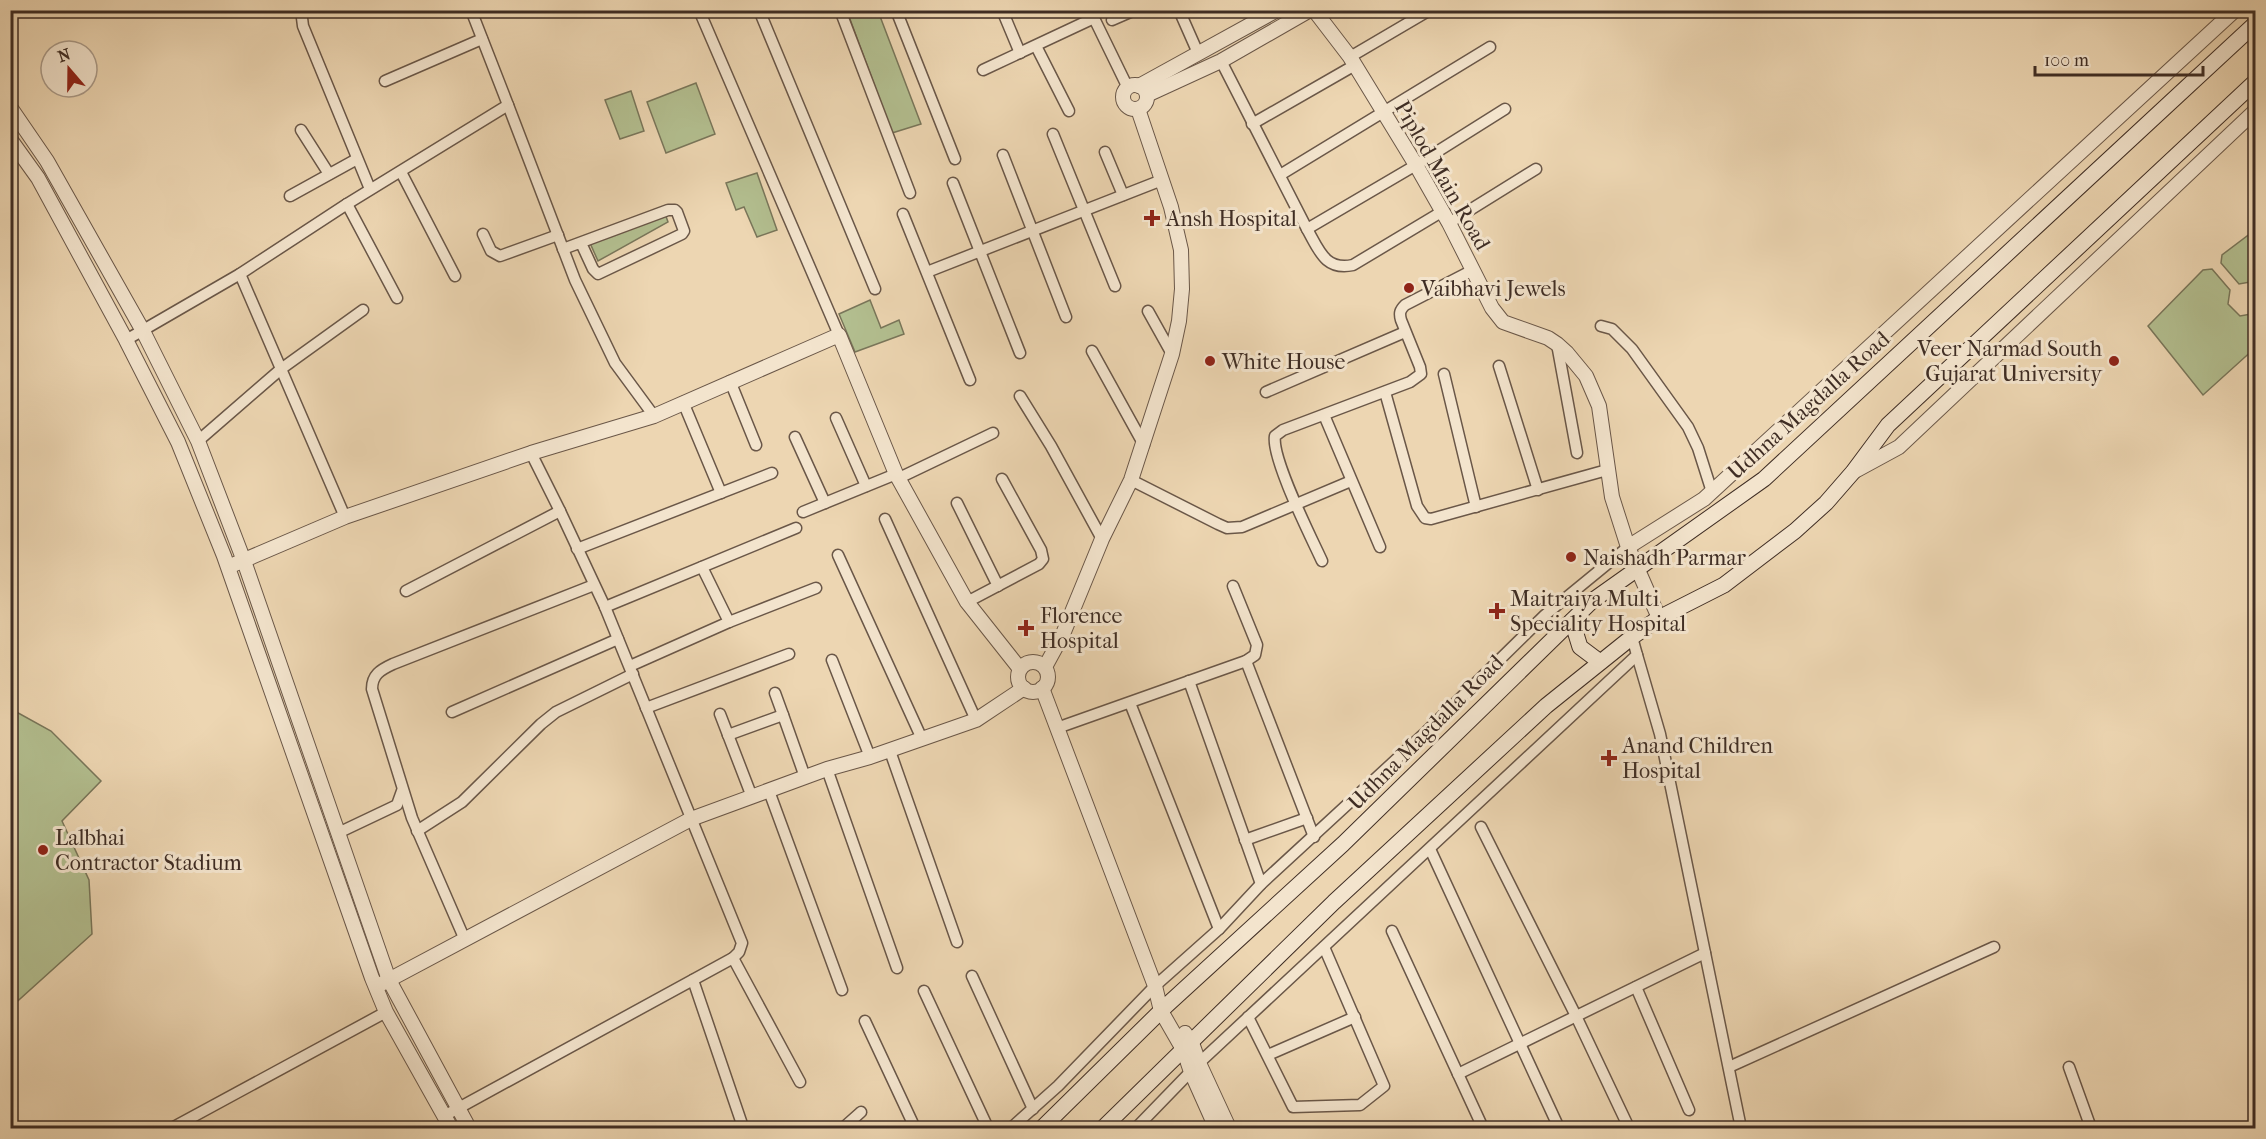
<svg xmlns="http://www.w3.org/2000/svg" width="2266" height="1139" viewBox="0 0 2266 1139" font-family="'IM FELL French Canon',serif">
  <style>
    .green { fill: #b3bf90; stroke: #79765a; stroke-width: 1.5 }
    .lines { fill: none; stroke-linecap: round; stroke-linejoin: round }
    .minor-casing { stroke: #6a5748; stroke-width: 13 }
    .tertiary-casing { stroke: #6a5748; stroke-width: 16 }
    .secondary-casing { stroke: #3f2d24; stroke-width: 17 }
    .minor { stroke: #f3e4cd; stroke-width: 10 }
    .tertiary { stroke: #f3e4cd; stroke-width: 14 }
    .secondary { stroke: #f3e4cd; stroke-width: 15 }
    .poi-dot { fill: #8f2418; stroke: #f3e4cd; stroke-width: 2 }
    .labels { text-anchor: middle; stroke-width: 6; stroke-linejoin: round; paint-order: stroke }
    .street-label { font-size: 22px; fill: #3f2d24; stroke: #f3e4cd }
    .poi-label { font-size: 22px; fill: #3f2d24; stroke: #f3e4cd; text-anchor: start }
  </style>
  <rect width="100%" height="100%" fill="#edd6b2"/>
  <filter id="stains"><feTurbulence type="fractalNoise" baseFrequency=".00333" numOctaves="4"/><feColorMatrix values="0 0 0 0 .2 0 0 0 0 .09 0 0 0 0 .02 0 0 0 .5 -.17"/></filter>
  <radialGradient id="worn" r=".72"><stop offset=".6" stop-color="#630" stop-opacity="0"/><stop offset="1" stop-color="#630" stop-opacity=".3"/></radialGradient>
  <g class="green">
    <path d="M847,11H878L921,124L892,133Z"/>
    <path d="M696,83L715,134L666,153L647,102Z"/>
    <path d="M631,91L644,131L620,139L605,100Z"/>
    <path d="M757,173L777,230L757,237L744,207L736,210L726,183Z"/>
    <path d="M663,208L668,222L598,261L590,243Z"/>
    <path d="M2255,230V287L2250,282L2239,284L2221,263L2222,255Z"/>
    <path d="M2212,269L2230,290L2228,304L2240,316L2251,314L2255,318V348L2203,395L2148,326L2203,270Z"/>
    <path d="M870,300L881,328L899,320L904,334L855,352L839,314Z"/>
    <path d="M11,709L51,731L101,781L62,821L89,880L92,934L11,1007Z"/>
  </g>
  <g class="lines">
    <g class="minor-casing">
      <g id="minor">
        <path d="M301,10L303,26L370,189"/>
        <path d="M699,10L839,335"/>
        <path d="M759,10L875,289"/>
        <path d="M840,10L910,193"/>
        <path d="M896,10L955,159"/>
        <path d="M1002,10L1020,53"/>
        <path d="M1090,10L1128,88"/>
        <path d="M1179,10L1198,53"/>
        <path d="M1112,20L1135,10"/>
        <path d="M1036,46L1069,111"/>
        <path d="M1350,57L1430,10"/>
        <path d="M1221,61L1307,229C1319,250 1325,271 1353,265L1443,211"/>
        <path d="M983,70L1094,18"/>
        <path d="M385,81L482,39"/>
        <path d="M508,105L575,280L615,363L654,416"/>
        <path d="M1252,124L1355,65"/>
        <path d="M301,130L329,174"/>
        <path d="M1053,134L1115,286"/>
        <path d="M1105,152L1123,195"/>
        <path d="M1003,155L1066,317"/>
        <path d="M401,172L455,276"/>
        <path d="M1280,175L1490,47"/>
        <path d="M953,183L1020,353"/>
        <path d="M290,196L357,159"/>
        <path d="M347,204L397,298"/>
        <path d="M903,214L970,380"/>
        <path d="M1449,223L1536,169"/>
        <path d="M1307,229L1416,165L1505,109"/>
        <path d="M483,234L491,251L500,256L558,235"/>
        <path d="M563,249L668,210H675L677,212L684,231L682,234L598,274L593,269L581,243"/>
        <path d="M927,272L1162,180"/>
        <path d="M240,274L345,517"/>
        <path d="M1148,311L1172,354"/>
        <path d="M1601,326L1612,329L1632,349L1688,427L1698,448L1712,492"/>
        <path d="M126,340L240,274L347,204L508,105L471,10"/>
        <path d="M1557,344L1577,453"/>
        <path d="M1092,351L1144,445"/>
        <path d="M1499,366L1538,490"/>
        <path d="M1444,374L1476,507"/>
        <path d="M730,381L756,445"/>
        <path d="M1266,392L1405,332"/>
        <path d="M1385,392L1417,506L1425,518L1431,519L1607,470"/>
        <path d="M1020,396L1051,446L1102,539"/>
        <path d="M683,402L721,493"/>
        <path d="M1324,415L1380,547"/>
        <path d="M836,418L866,486"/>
        <path d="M795,437L825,503"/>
        <path d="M198,441L281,369L363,310"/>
        <path d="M899,478L993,433"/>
        <path d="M1131,480L1218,524L1227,528L1242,527L1351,481"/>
        <path d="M957,503L998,586"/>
        <path d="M803,512L896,474"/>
        <path d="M885,519L976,720"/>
        <path d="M577,549L772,473"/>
        <path d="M838,555L922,739"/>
        <path d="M1322,561C1311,537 1271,458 1275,436L1283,430L1410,382L1421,374L1420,367L1401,320C1399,313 1400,310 1405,305L1473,270"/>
        <path d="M702,567L729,622"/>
        <path d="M406,591L560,511"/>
        <path d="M967,602L1039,564L1043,559L1041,550L1002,479"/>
        <path d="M605,607L796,528"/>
        <path d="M1637,655L1660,734L1741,1128"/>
        <path d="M832,660L870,757"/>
        <path d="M1246,661L1314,837"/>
        <path d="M630,666L729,622L816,588"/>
        <path d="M1189,681L1261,884"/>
        <path d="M775,693L783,715"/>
        <path d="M1130,703L1219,929"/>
        <path d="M646,708L789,654"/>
        <path d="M452,712L618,639"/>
        <path d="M720,714L752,797"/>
        <path d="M1057,728L1246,661L1255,655L1257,645L1233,586"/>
        <path d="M728,735L783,715L805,777"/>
        <path d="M890,751L957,942"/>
        <path d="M827,769L897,968"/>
        <path d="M769,791L842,990"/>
        <path d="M1481,827L1576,1016L1629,1128"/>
        <path d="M417,831L462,802L541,724L556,712L633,674"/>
        <path d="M338,833L397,805L402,791"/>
        <path d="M1245,840L1307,818"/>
        <path d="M1430,849L1559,1128"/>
        <path d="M1392,931L1483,1128"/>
        <path d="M465,940L412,818L372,689C372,675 380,670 393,664L594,585"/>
        <path d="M733,958L800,1082"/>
        <path d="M972,976L1033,1109"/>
        <path d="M693,980L743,1127"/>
        <path d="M1636,987L1689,1110"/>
        <path d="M924,991L988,1128"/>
        <path d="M1248,1017L1293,1107L1360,1105L1384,1086L1324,947"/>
        <path d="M865,1021L915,1128"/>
        <path d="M1268,1055L1355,1017"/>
        <path d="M1729,1067L1994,947"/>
        <path d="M2069,1067L2091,1128"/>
        <path d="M1458,1074L1705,953"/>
        <path d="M444,1116L733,958L739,952L742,943L605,607L560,511L531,453"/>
        <path d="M172,1128L386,1012"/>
        <path d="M843,1128L861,1112"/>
        <path d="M1011,1128L1058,1086L1155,986L1219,929L1261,884L1426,732L1545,615L1628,547"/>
        <path d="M1136,1128L1199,1063L1637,655L1632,637"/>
      </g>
    </g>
    <g class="tertiary-casing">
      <g id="tertiary">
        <path d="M1314,10L1350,57L1416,165L1449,223L1492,308L1503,322L1548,338L1557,344L1567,353L1586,376L1599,406L1612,497L1628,547L1659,618"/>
        <path d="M10,12L12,10"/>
        <circle cx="1135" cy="97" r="12"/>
        <path d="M1139,86L1277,10"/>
        <path d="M1147,95L1221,61L1310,10"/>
        <path d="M10,107L47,161L143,331L198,441L244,561L389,980L469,1128"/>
        <path d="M10,139L38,178L126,340L178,442L224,556L372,978L386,1012L451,1128"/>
        <path d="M1853,472L1899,447L2256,110"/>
        <path d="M1628,547L1704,499L2235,10"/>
        <path d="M235,564L345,517L531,453L654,416L839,335L896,474L967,602L1020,669"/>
        <circle cx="1033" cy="677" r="15"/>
        <path d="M1045,667L1063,634L1102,539L1131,480L1172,354L1179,321L1182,289L1181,250L1171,207L1138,109"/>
        <path d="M1042,688L1155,986L1161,1011L1184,1051L1191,1072L1216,1128"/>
        <path d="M383,983L691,819L827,769L870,757L976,720L1024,688"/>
        <path d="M1185,1033L1192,1043L1199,1063L1229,1128"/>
      </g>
    </g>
    <g class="secondary-casing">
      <g id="secondary">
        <path d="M1572,621L1580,647L1600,662"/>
        <path d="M1042,1128L1167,1005L1343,844L1592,601L1764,479L2256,23"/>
        <path d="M1103,1128L1334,902L1546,706L1632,637L1659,618L1724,585L1795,531L1826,503L1853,472L1888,425L2256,81"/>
      </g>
    </g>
    <use href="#minor" class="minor"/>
    <use href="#tertiary" class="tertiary"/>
    <use href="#secondary" class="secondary"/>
  </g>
  <g class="poi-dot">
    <path d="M1149 209h6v6h6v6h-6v6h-6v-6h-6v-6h6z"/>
    <circle cx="1409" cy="288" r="6"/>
    <circle cx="1210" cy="361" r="6"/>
    <circle cx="2114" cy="361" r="6"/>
    <circle cx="1571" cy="557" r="6"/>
    <path d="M1494 602h6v6h6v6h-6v6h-6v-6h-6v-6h6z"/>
    <path d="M1023 619h6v6h6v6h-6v6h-6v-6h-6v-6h6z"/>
    <path d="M1606 749h6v6h6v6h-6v6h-6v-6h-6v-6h6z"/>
    <circle cx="43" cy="850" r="6"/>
  </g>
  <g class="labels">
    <g class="street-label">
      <text transform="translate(1443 175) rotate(60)" y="8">Piplod Main Road</text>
      <text transform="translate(1808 405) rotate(-42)" y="8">Udhna Magdalla Road</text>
      <text transform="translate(1425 732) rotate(-45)" y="8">Udhna Magdalla Road</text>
    </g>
    <g class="poi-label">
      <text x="1166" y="226">Ansh Hospital</text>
      <text x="1421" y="296">Vaibhavi Jewels</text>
      <text x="2102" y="356" text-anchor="end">Veer Narmad South<tspan x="2102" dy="25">Gujarat University</tspan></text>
      <text x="1222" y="369">White House</text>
      <text x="1583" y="565">Naishadh Parmar</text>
      <text x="1510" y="606">Maitraiya Multi<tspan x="1510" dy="25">Speciality Hospital</tspan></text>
      <text x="1040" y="623">Florence<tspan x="1040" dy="25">Hospital</tspan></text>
      <text x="1622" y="753">Anand Children<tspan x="1622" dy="25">Hospital</tspan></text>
      <text x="55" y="845">Lalbhai<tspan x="55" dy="25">Contractor Stadium</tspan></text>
    </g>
  </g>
  <rect width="2266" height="1139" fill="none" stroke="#edd6b2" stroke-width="36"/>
  <rect x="12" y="12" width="2242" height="1115" fill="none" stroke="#3f2d24" stroke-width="3"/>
  <rect x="18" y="18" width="2230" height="1103" fill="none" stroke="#3f2d24" stroke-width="1.5"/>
  <g transform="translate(69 69) rotate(340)"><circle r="28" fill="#f3e4cd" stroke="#ab9b89" stroke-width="1.5"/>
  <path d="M0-4.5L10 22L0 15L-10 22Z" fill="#8f2418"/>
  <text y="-9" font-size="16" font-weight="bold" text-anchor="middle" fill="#3f2d24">N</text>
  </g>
  <path d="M2035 66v9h168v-9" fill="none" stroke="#3f2d24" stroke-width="3"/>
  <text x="2044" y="66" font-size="18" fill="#3f2d24" stroke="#f3e4cd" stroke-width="4.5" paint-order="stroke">100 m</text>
  <rect width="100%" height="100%" filter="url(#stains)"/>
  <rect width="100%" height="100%" fill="url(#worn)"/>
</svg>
